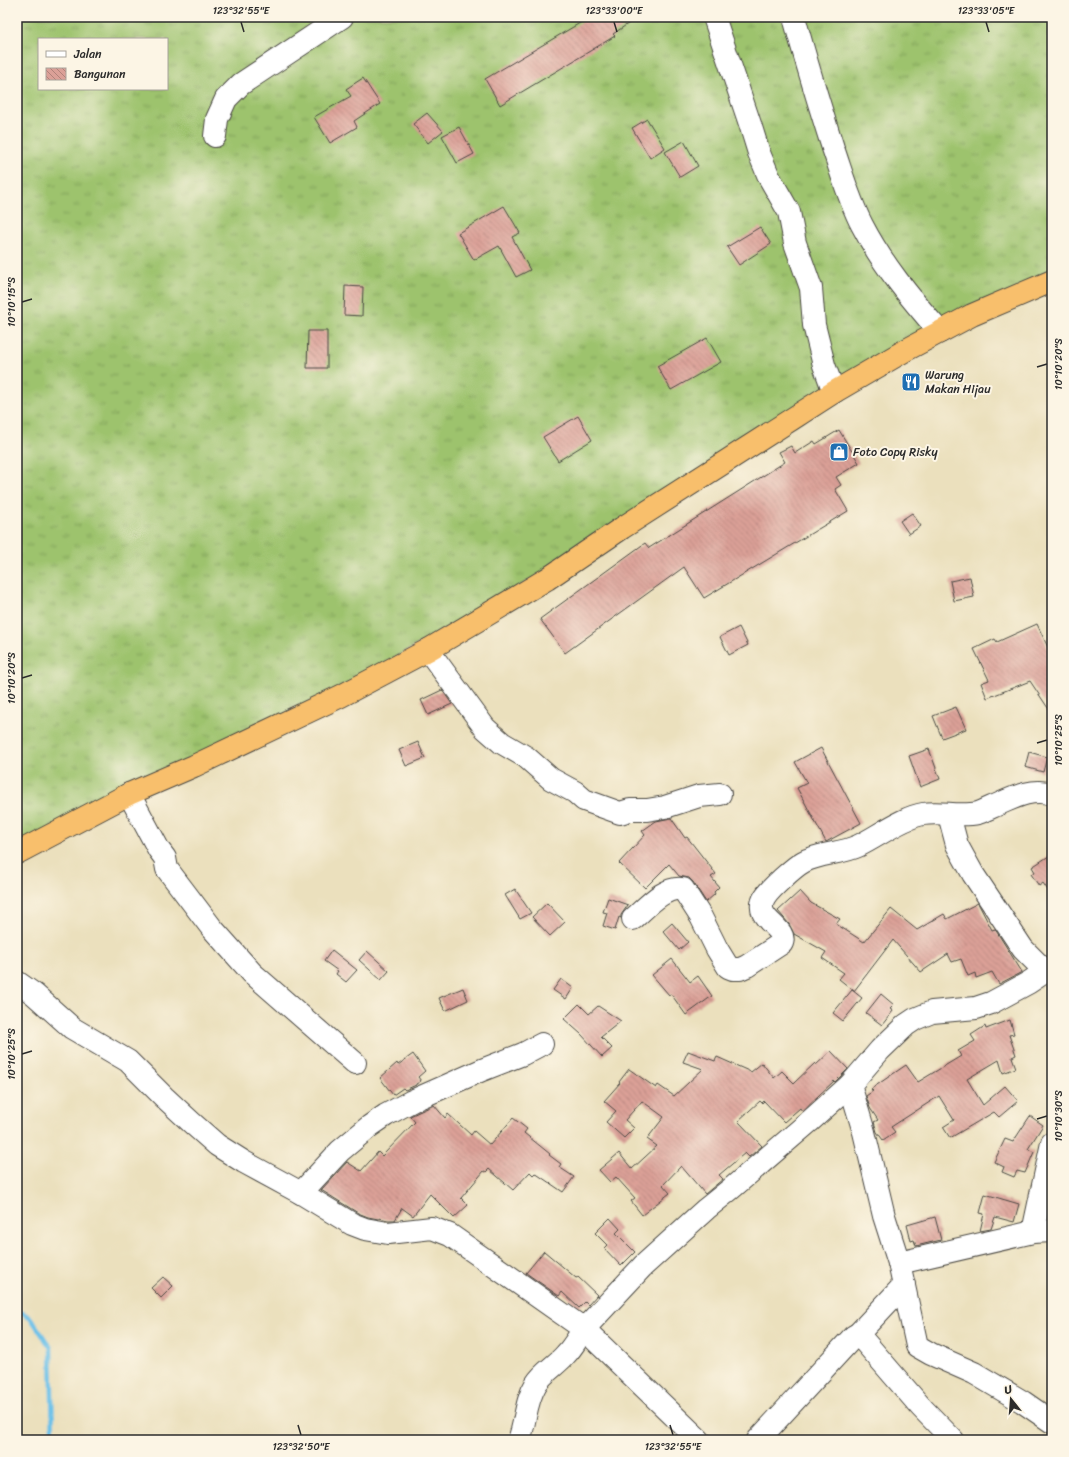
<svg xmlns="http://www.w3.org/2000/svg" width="1069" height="1457" viewBox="0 0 1069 1457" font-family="Sriracha,sans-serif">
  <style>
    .grass { fill: url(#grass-tufts); stroke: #64774c; fill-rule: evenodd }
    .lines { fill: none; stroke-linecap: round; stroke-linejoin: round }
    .stream { stroke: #6cc1e9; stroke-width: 4.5 }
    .building { fill: url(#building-back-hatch) }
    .minor-casing { stroke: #484641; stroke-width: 24 }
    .highway-casing { stroke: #484641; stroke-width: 24 }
    .minor { stroke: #fff; stroke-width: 22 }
    .highway { stroke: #f8bf6c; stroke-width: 22 }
    .ticks { fill: none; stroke: #2b2b2b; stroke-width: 1.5 }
    .labels { text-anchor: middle; stroke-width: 4; stroke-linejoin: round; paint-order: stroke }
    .poi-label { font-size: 12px; fill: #2b2b2b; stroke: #fcf5e5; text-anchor: start }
    .neatline { fill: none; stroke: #2b2b2b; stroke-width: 1.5 }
    .ticks-label { font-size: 10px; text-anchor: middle; fill: #2b2b2b }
  </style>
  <defs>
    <pattern id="grass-tufts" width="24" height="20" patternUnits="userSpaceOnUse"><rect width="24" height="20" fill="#9dc36d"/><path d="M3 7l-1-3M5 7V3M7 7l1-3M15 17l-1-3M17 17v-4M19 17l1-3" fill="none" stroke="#809f5a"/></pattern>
    <pattern id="building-back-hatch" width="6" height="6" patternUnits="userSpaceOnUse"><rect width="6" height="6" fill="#dba097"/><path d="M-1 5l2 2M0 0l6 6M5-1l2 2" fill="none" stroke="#b2837b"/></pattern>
  </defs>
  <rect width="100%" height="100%" fill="#fcf5e5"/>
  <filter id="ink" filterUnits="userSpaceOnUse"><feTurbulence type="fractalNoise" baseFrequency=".025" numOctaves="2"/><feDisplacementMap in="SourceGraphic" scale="8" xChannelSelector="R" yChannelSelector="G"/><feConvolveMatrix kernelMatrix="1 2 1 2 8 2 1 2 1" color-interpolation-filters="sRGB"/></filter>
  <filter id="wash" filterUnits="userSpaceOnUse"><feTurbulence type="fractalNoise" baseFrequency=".012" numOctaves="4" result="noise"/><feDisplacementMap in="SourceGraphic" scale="16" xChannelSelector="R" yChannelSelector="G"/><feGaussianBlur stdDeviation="0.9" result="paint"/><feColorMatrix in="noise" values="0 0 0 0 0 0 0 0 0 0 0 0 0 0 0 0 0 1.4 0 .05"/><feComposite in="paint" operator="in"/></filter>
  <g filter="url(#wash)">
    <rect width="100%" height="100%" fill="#ebe0bd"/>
    <path class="grass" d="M17,17H1052V275L545,571L364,675L17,845ZM39,39H167V89H39Z"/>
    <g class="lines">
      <path class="stream" d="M17,1310L30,1317L51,1348L53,1440"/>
    </g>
    <g id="blocks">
      <g class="building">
        <path d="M590,17H638L613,34L615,36L500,105L485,79Z"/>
        <path d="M363,78L380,104L354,121L357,127L330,143L314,117L351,96L346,89Z"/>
        <path d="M427,113L443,131L428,143L413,124Z"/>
        <path d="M647,119L665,148L650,158L632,128Z"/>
        <path d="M459,127L474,154L457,163L442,136Z"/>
        <path d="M684,141L698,166L680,177L665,152Z"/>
        <path d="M504,206L520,233L512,237L530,270L516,277L499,246L474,260L458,233Z"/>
        <path d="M760,227L771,244L739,265L727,247Z"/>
        <path d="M345,286L363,287L362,316L344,315Z"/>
        <path d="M308,331H327V368H307Z"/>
        <path d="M707,338L721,362L671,390L657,366Z"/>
        <path d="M578,416L592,440L558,461L543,437Z"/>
        <path d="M839,430L859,463L836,477L841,485L835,489L848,511L704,598L684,567L565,653L540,619L645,543L649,548L785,462L779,452L791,446L795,453L814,441L816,444Z"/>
        <path d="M912,513L921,526L909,534L900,521Z"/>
        <path d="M970,577L974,597L954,601L950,581Z"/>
        <path d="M1037,624L1052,656V714L1030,681L987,698L981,683L989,680L974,649L995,639L997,642Z"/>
        <path d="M739,627L748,645L729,655L720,637Z"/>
        <path d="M442,690L452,704L428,715L421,700Z"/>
        <path d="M956,707L966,729L942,738L933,716Z"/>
        <path d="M418,742L425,758L406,766L399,750Z"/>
        <path d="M821,748L861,823L826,842L797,788L807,783L795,762Z"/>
        <path d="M929,749L940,779L920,787L909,756Z"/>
        <path d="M1029,752L1047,757L1043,772L1025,767Z"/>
        <path d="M671,818L685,838L687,837L716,874L711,877L719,887L714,892L715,894L706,902L693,882L689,878L679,876L669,864L645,888L619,863L645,835L642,831L656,821Z"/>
        <path d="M1052,854V896L1043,883L1039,886L1031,874L1035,872L1032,867Z"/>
        <path d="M515,889L531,913L520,919L505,895Z"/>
        <path d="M800,891L811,903L840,919L836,924L864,942L891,909L917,930L944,914L947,919L978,903L992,930L995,929L1022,972L999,984L992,972L976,978L975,973L968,976L961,959L952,962L948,954L921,972L893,940L854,991L839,979L844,973L822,958L826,952L794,934L789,924L778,911Z"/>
        <path d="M608,898L628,905L621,915V918L619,917L615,930L603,926L607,913L603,912Z"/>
        <path d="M547,903L565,922L550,936L532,917Z"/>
        <path d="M672,923L688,942L679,950L663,931Z"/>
        <path d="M332,950L357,970L346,982L336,974L338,971L324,961Z"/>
        <path d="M367,951L389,971L381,980L359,960Z"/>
        <path d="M672,959L690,982L698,976L712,996L686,1015L671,994L669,995L652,975Z"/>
        <path d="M561,979L573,988L566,999L553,990Z"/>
        <path d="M463,988L468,1000L445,1011L439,998Z"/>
        <path d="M852,990L862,998L843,1021L833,1013Z"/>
        <path d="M881,994L894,1005L890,1009L893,1011L882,1025L866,1013Z"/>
        <path d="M579,1004L589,1014L598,1006L621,1021L601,1037L612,1048L602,1057L581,1034L564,1019Z"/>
        <path d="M1010,1020L1014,1034L1009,1035L1016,1055L1012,1057L1016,1068L1003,1073L999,1060L967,1079L983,1105L1005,1086L1018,1101L999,1117L994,1112L950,1138L943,1127L954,1120L939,1096L891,1127L895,1132L883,1140L877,1132L874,1122L878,1120L870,1108L866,1096L873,1091L871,1089L906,1065L918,1082L961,1056L958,1051L975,1041L971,1035L985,1026L986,1029Z"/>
        <path d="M688,1051L715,1061L717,1057L751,1072L762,1063L774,1078L782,1071L794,1083L815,1063L816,1065L831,1051L848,1069L835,1082L834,1081L802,1111L800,1108L784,1122L764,1101L762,1103L760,1101L738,1121L762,1146L749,1157L745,1153L719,1175L723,1179L705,1194L681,1166L663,1185L670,1193L642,1215L631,1201L635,1198L616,1177L610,1182L599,1170L619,1153L632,1169L657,1146L647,1139L664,1117L642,1101L625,1120L634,1128L624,1138L606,1122L616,1111L604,1101L620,1083L619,1082L629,1069L656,1088L658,1085L674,1096L703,1069L683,1062Z"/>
        <path d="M413,1054L425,1071L418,1077L421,1081L416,1084V1085L405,1090L403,1088L393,1095L380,1078L397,1063L398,1065Z"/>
        <path d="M434,1105L445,1118L448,1114L471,1135L474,1131L490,1145L513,1118L527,1129L524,1133L550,1154L549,1155L561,1164L559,1167L574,1177L563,1192L535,1173L533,1175L530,1172L513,1190L489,1169L486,1172L484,1171L461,1198L468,1205L454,1218L430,1194L413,1216L402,1208L395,1220H388L379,1218L378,1219L368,1217L358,1213L321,1190L347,1162L361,1171L378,1152L382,1156L415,1122L410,1116Z"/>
        <path d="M1030,1116L1043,1125L1028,1149L1034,1152L1025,1173L1017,1171L1014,1177L1002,1172L1004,1167L994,1162L1005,1139L1013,1142Z"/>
        <path d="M985,1194L1019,1204L1014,1222L995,1217L991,1229L980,1231L984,1214L980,1213Z"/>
        <path d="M935,1217L941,1240L916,1246L914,1240L911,1241L907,1225Z"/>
        <path d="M610,1218L620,1229L616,1233L635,1252L621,1266L604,1248L607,1245L595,1233Z"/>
        <path d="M544,1251L576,1278L578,1277L597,1295L588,1305L585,1302L579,1308L562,1292L559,1296L526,1273Z"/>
        <path d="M163,1277L173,1286L161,1298L151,1288Z"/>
      </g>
    </g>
  </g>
  <g filter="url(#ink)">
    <use href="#blocks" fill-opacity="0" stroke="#484641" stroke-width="1"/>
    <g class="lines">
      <g class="minor-casing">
        <g id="minor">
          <path d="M714,17L750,124L759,153L769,177L789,212L795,243L811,288L814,325L824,365L834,392"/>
          <path d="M794,17C806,61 819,104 833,148C842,174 849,200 862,225C882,264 911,299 940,332"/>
          <path d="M215,136L217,119L226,99L241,84L342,17"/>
          <path d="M428,650L485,728L502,743L526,757L551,779L575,792L584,800L620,813L630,810H647L665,807L699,796L720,794"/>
          <path d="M129,794L159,850L165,858L167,869L211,927L252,973L355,1063"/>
          <path d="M949,815L957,845L973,874L1023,949L1045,971"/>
          <path d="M633,919C647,907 664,886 683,889L701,917L717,949L728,967L733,969H740L747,966L782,943C788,927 751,919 765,897C770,889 794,867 803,862C819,853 841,854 858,846C877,837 903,817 923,814C941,811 959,817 978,813C982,812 987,809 992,807C1011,799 1031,787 1052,794"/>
          <path d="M17,982L34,994L72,1028L128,1061L164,1097L192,1123L217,1145L244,1162L301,1193L352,1224L365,1229L388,1233L432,1228L450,1235L584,1329L643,1266L706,1209L732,1188L809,1122L850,1085L880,1050L906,1025L915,1019L932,1012L976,1008L991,1003L1028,983L1052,967"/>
          <path d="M850,1085L864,1132L884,1216L899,1263L917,1346L931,1354L974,1373L1023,1402L1052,1422"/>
          <path d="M301,1193L340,1151L370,1126L386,1115L412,1101L482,1070L523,1054L542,1044"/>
          <path d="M1033,1232L1052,1143"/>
          <path d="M899,1263L1033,1232L1052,1231"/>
          <path d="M858,1334L904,1285"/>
          <path d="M519,1440C526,1422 525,1402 536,1384C543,1372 557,1365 566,1354C573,1347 578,1337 584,1329L699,1440"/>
          <path d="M758,1440L854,1336L858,1334L921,1407L953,1440"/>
        </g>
      </g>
      <g class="highway-casing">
        <path id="highway" d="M17,853L129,794L194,766L341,696L428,650L547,579L622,528L834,392L906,350L972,315L1052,281"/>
      </g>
      <use href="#minor" class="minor"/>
      <use href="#highway" class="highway"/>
    </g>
  </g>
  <path class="ticks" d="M241,22L244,32M614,22L617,32M986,22L989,32M22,302L32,299M1037,367L1047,364M22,678L32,675M1037,743L1047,740M22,1054L32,1051M1037,1119L1047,1116M298,1425L301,1435M670,1425L673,1435"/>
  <defs>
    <g id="restaurant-square" transform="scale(1)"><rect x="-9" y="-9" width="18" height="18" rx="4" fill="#1f6fb2" stroke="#fcf5e5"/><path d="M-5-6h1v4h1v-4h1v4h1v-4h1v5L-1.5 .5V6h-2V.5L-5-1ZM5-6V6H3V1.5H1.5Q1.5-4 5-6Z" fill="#fff"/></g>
    <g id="shop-square" transform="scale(1)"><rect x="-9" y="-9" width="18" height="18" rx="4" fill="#1f6fb2" stroke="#fcf5e5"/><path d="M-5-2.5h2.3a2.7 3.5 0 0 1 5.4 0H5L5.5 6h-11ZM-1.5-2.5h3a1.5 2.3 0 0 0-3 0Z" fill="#fff"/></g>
  </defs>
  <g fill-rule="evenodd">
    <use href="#restaurant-square" x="911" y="382"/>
    <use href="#shop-square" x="839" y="452"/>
  </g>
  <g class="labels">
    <g class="poi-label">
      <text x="925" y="379">Warung<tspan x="925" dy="14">Makan Hijau</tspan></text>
      <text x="853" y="456">Foto Copy Risky</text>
    </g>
  </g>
  <rect width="1069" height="1457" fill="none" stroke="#fcf5e5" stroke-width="44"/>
  <rect x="38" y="38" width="130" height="52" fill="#fcf5e5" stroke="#a8a49b"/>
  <rect x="46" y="51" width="20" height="6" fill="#ffffff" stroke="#a8a49b"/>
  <text x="74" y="58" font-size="12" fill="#2b2b2b">Jalan</text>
  <rect x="46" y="68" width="20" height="12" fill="url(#building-back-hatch)" stroke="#a8a49b"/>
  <text x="74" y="78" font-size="12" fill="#2b2b2b">Bangunan</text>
  <g transform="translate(1011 1399) rotate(343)" stroke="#fcf5e5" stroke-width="3" paint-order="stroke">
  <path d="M0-3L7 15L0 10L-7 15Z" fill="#2b2b2b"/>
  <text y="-6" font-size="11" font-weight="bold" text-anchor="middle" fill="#2b2b2b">U</text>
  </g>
  <rect x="22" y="22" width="1025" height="1413" class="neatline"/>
  <g class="ticks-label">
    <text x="241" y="14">123°32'55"E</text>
    <text x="614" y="14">123°33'00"E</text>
    <text x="986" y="14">123°33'05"E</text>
    <text transform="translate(11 302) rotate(-90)" y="4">10°10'15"S</text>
    <text transform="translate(1058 364) rotate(-90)" y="4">10°10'20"S</text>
    <text transform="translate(11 678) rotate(-90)" y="4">10°10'20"S</text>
    <text transform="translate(1058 740) rotate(-90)" y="4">10°10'25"S</text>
    <text transform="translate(11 1054) rotate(-90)" y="4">10°10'25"S</text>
    <text transform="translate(1058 1116) rotate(-90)" y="4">10°10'30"S</text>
    <text x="301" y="1450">123°32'50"E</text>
    <text x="673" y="1450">123°32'55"E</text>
  </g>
</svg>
